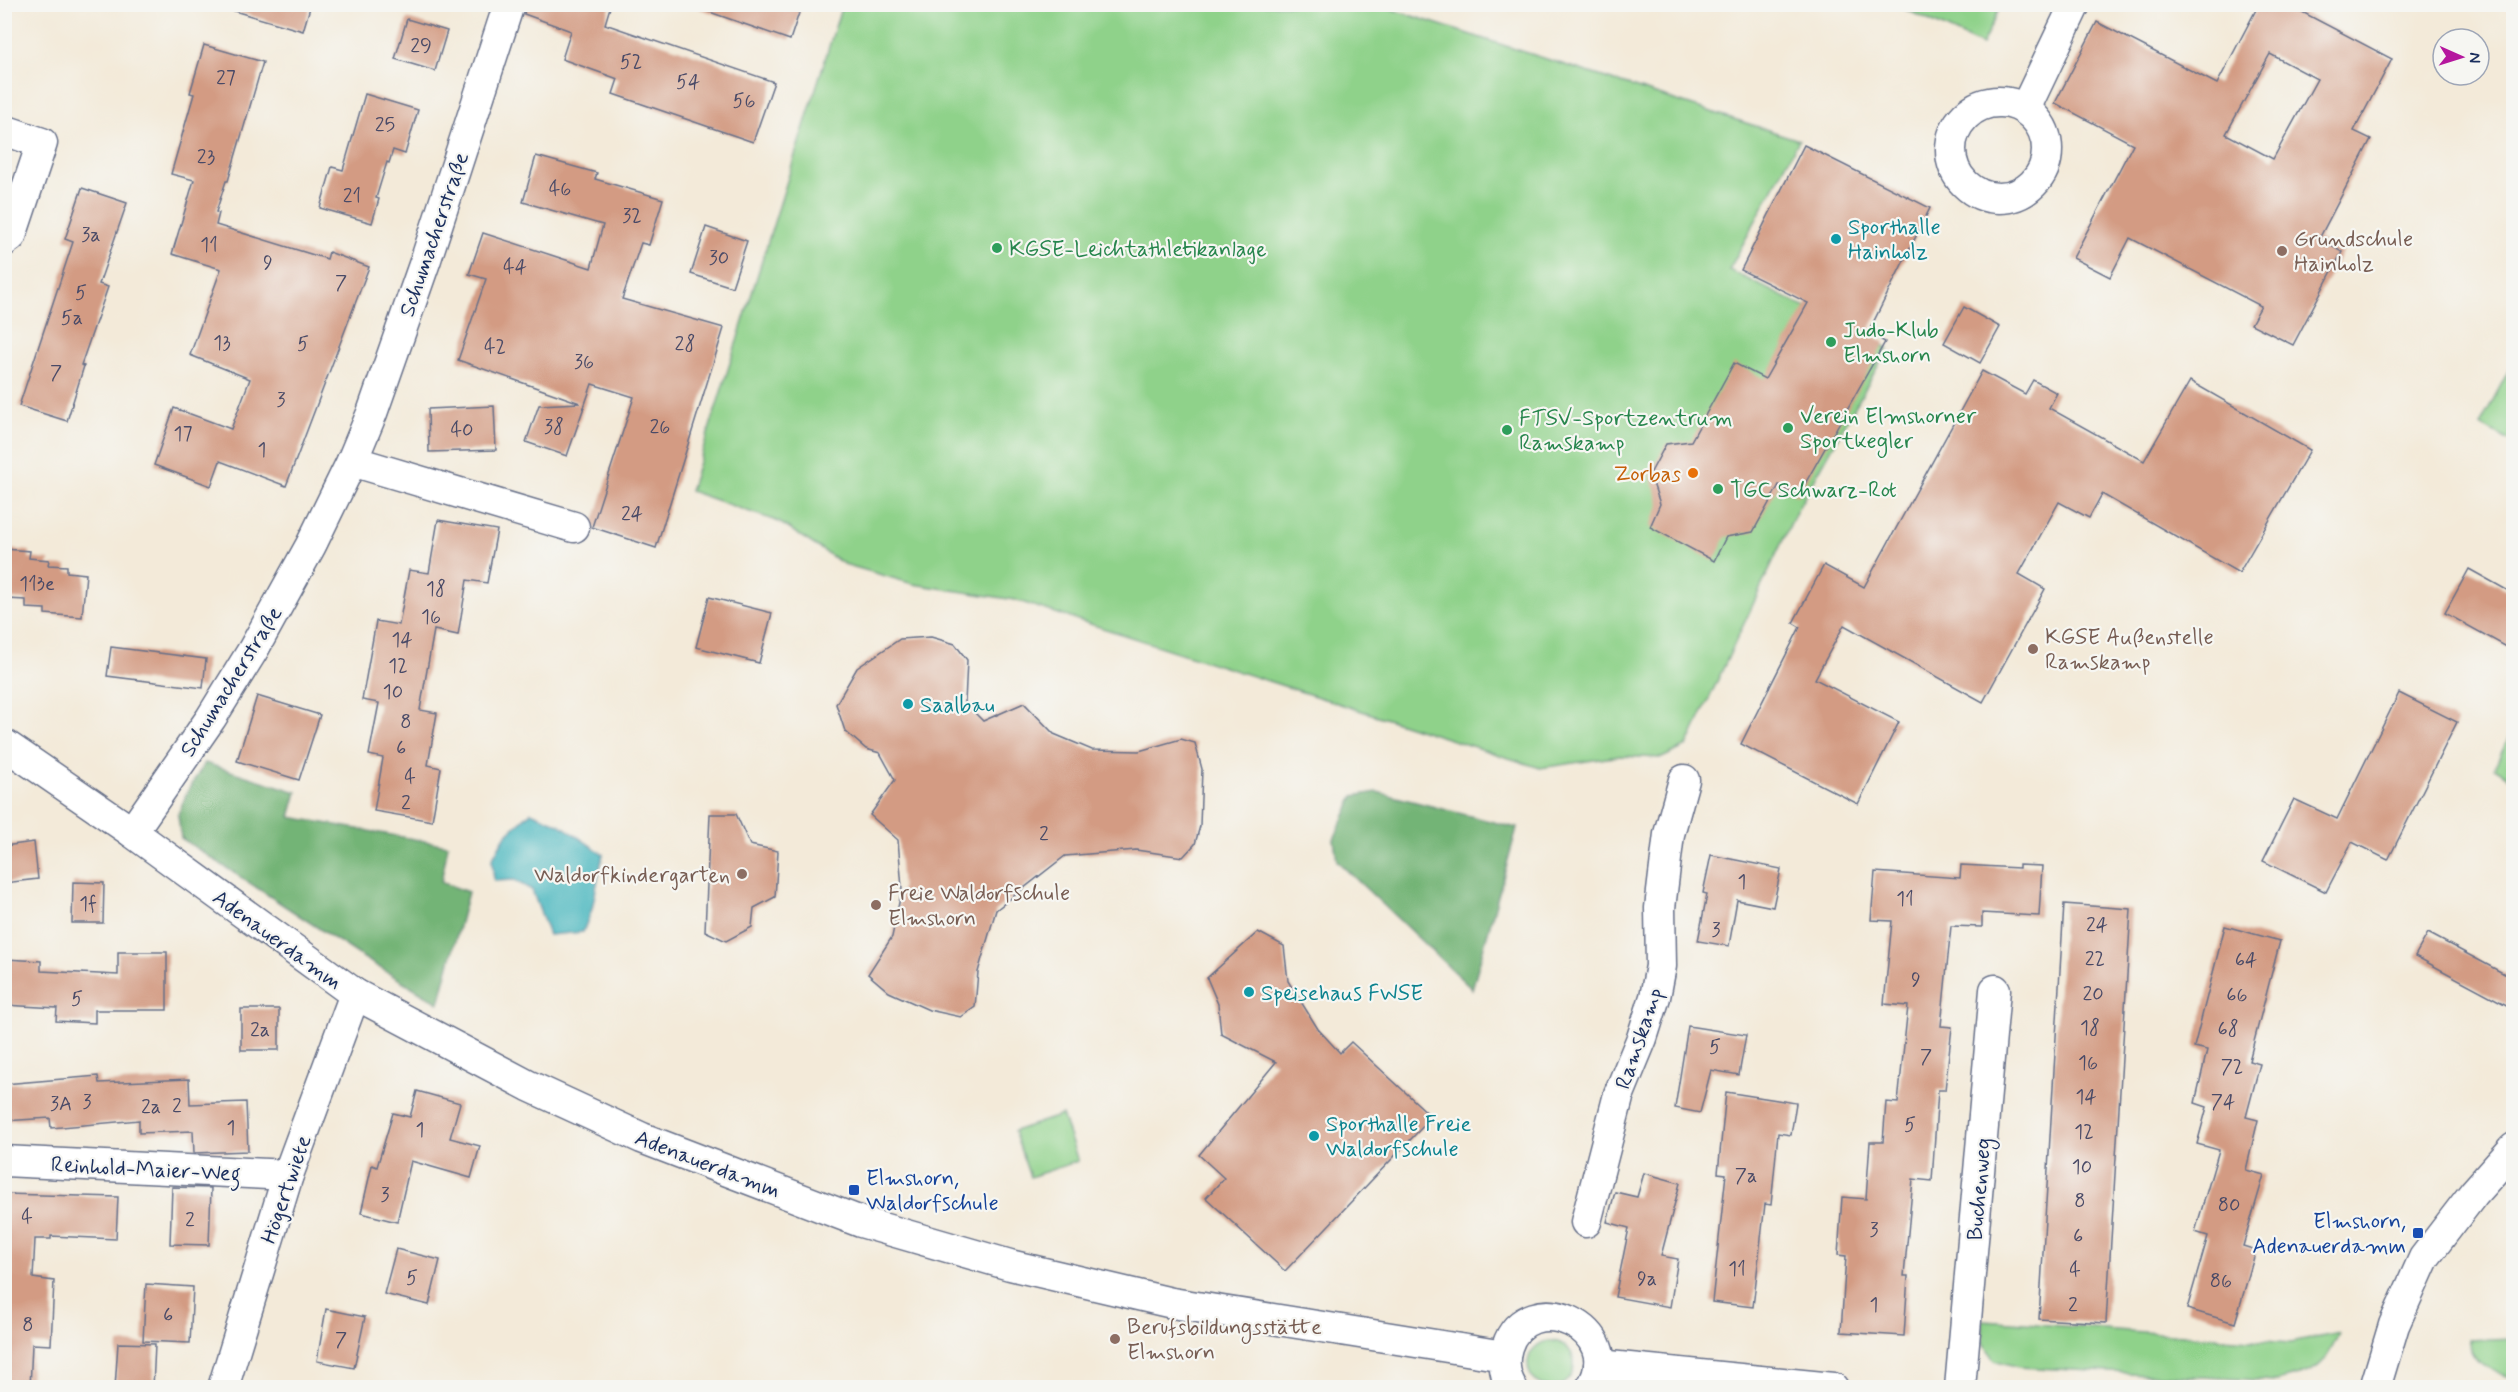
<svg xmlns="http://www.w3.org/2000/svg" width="2518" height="1392" viewBox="0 0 2518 1392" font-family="Mynerve,sans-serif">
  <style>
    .green { fill: #8fd28a; stroke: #558074; stroke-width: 1.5 }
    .forest { fill: #73b476; stroke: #47726a; stroke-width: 1.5 }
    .water { fill: #47b6be; stroke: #31728e; stroke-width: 1.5 }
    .building { fill: #d39b83; fill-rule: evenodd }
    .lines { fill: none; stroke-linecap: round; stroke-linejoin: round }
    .minor-casing { stroke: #677089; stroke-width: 33 }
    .minor { stroke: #fff; stroke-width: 30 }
    .culture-dot { fill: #0f9aa8; stroke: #f6f6f2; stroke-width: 2 }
    .leisure-dot { fill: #2e9e5b; stroke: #f6f6f2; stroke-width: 2 }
    .education-dot { fill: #8d6e63; stroke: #f6f6f2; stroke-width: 2 }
    .food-dot { fill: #e8710a; stroke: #f6f6f2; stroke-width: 2 }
    .transit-dot { fill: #1a4fb4; stroke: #f6f6f2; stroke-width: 2 }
    .labels { text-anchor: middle; stroke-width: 4.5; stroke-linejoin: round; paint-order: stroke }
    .number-label { font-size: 20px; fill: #494a67 }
    .culture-label { font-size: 22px; fill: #0d838f; stroke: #f6f6f2; text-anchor: start }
    .street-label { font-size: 22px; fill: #1b2f5e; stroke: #f6f6f2 }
    .education-label { font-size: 22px; fill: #785e54; stroke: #f6f6f2; text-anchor: start }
    .leisure-label { font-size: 22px; fill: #27864d; stroke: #f6f6f2; text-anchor: start }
    .food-label { font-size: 22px; fill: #c56008; stroke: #f6f6f2; text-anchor: end }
    .transit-label { font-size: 22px; fill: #164399; stroke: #f6f6f2; text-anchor: start }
  </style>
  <rect width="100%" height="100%" fill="#f6f6f2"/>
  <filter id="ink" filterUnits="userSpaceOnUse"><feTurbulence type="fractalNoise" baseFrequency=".0167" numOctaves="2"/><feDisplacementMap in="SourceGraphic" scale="12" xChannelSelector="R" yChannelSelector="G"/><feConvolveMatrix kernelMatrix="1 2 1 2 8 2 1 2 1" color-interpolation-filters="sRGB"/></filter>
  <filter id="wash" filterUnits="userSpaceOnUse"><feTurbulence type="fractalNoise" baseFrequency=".008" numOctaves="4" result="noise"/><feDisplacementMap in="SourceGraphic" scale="24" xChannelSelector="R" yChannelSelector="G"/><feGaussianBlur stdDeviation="1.35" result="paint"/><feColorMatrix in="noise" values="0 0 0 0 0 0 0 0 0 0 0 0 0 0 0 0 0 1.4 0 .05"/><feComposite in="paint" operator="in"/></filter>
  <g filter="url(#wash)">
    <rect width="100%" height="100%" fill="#f3ead9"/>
    <g class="green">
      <path d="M842,5H1378L1799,140L1729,270L1888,348L1796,512L1687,746L1662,758L1620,756L1540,768L1015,600L913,584L844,564L779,522L690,491Z"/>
      <path d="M1896,5H2001L1982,45Z"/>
      <path d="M2513,362V443L2480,425Z"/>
      <path d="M2513,729H2514L2513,779L2494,768Z"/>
      <path d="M1062,1115L1078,1161L1030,1177L1014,1131Z"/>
      <path d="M1983,1320L2291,1343L2339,1333C2323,1371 2315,1371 2277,1381L2018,1367L1994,1360L1983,1343Z"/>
      <path d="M2513,1338V1377C2491,1373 2474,1364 2468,1340Z"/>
      <circle cx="1551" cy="1364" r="23"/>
    </g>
    <g class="forest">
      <path d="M205,763L297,792L290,817L448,845L441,882L468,892L439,1003L367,960L181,838L178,815L188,790Z"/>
      <path d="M1377,792L1517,828L1472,989L1337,861L1334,839L1354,796Z"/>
    </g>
    <path class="water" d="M531,812L559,824L603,854L592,909L583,932L549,935L532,890L514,880L494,881L492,859L506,835Z"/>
    <g id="blocks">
      <g class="building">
        <path d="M235,4H311L303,31L234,11Z"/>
        <path d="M526,4H611L605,24L774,82L753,142L613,94L618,79L562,59L571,31L524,14Z"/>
        <path d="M698,4H802L790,40L698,8Z"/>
        <path d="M2259,4H2287L2392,59L2354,131L2371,139L2319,239L2342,252L2293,345L2251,324L2261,306L2130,238L2110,277L2073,258L2133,144L2055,103L2097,22L2217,84ZM2270,54L2317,79L2273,159L2226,134Z"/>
        <path d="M407,19L447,31L435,71L395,59Z"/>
        <path d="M204,45L263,62L228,181H226L216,212L219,213L216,225L327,259L329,252L369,267L286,486L220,461L211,486L154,465L174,408L231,429L250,379L190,355L221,269L172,254L194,180L171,174L194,94L190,93Z"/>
        <path d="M365,94L418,110L405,154L393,150L389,163L387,162L376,198L379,199L372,223L320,208L332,167L343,170Z"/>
        <path d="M1804,145L1930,208L1868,333L1885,342L1798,496L1779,485L1753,532L1726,537L1714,561L1650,527L1660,504L1650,474L1666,444L1691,441L1734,363L1765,379L1808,303L1741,270Z"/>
        <path d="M536,156L597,173L595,179L663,199L649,245L641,243L622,299L724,328L656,548L592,527L634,397L592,384L567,456L526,442L539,405L580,403L458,360L486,279L469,274L483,233L591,268L603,225L523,202Z"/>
        <path d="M82,188L127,203L99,284L108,287L81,365L84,366L67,421L19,406L73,242L65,239Z"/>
        <path d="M706,227L747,241L732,287L691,274Z"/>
        <path d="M1964,307L2000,327L1980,363L1944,343Z"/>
        <path d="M1982,371L2025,394L2033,380L2057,393L2049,408L2144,461L2190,381L2310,450L2239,573L2102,494L2089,518L2059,502L2019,574L2045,589L1983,702L1844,625L1815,679L1899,722L1858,804L1741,744L1800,627L1793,623L1824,565L1864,587Z"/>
        <path d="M494,406L496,450L429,452L428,409Z"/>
        <path d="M438,520L497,530L487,583L467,580L458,635L434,630L420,710L437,713L428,765L441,768L432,821L374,811L383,758L369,755L379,703L362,700L376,621L399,625L409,570L429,573Z"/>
        <path d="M4,549L30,551L29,558L49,560L48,565L67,566V572L86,574L82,617L45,614V609L26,608V600L7,599V592H4Z"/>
        <path d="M2469,569L2514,594V651L2445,613Z"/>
        <path d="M709,597L772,613L759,663L696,647Z"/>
        <path d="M931,637L955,644L967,660L965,703L983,721L1024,703L1054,734L1092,750L1139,751L1181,739L1195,743L1202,769L1200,826L1195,844L1183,857L1136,850L1065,856L996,910L978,972L975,1007L961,1017L929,1010L889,992L868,974L892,937L902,888L898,840L870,815L895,780L880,753L866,749L845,731L836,704L857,668L900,639Z"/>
        <path d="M111,647L206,659L203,688L107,676Z"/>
        <path d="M2399,693L2457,722L2388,860L2352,842L2326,892L2263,861L2294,799L2337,819Z"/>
        <path d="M257,696L320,715L299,780L237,761Z"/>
        <path d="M710,814H736L750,845L778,851L775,897L754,908L752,927L726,941L705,931Z"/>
        <path d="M34,842L38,879L4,883V846Z"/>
        <path d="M1711,855L1781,869L1773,907L1737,900L1729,946L1698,941L1707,894L1703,893Z"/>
        <path d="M1961,865L2019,868V865L2042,866L2039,916L1982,913V927L1951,926L1941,1026L1952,1027L1945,1090H1938L1932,1181L1913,1179L1904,1276H1908L1904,1336L1841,1332L1846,1256L1838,1255L1842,1197L1866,1199L1870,1142H1883L1886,1102L1898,1103L1908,1006L1884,1004L1892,921L1871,920L1875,872L1960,878Z"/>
        <path d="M73,882L104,883L103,923H72Z"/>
        <path d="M2064,904L2131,909L2106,1323L2039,1319Z"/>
        <path d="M2225,926L2280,941L2249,1061L2260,1064L2246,1117L2258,1120L2246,1170L2264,1175L2243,1246L2256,1250L2235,1323L2187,1309L2208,1236L2195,1232L2219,1150L2197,1144L2207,1107L2195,1103L2207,1050L2194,1047Z"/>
        <path d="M1258,932L1284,946L1288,981L1318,1029L1340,1053L1351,1042L1432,1117L1285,1271L1206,1198L1224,1178L1199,1155L1276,1062L1221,1034L1218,1004L1207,978Z"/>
        <path d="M2428,933L2514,979V1009L2415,956Z"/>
        <path d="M118,952H167V1010H95V1023L56,1021L57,1008L4,1005L5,959L41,961V971L118,975Z"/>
        <rect x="241" y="1009" width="38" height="41"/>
        <path d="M1688,1026L1746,1035L1739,1075L1711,1070L1700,1113L1675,1108Z"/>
        <path d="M98,1076L99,1083L189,1079L190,1104L246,1102L248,1151L194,1153L193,1131L139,1133V1120L51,1128L50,1118L4,1121V1084Z"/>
        <path d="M417,1091L460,1103L450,1138L480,1146L471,1178L411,1161L397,1222L361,1213L372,1165L377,1167L393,1113L410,1117Z"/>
        <path d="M1726,1092L1796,1103L1791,1135L1778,1133L1771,1205L1765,1204L1753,1307L1712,1302L1726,1174L1718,1173Z"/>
        <path d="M1644,1173L1680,1183L1661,1256L1678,1259L1670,1307L1615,1297L1629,1228L1607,1222L1615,1192L1637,1197Z"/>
        <path d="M172,1187L211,1188L209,1245L170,1244Z"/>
        <path d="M4,1194L118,1197L116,1239L51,1236V1239H35L33,1278L54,1281L51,1345L32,1344L30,1388H4Z"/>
        <path d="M396,1249L440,1260L429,1305L384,1294Z"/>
        <path d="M146,1284L193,1287L190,1343L143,1341Z"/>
        <path d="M326,1309L365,1317L354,1368L317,1361Z"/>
        <path d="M118,1343L155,1344L153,1388H115Z"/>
      </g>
    </g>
  </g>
  <g filter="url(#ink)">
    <use href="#blocks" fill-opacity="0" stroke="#677089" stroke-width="1.5"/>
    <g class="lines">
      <g class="minor-casing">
        <g id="minor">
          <circle cx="1999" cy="150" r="48"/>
          <path d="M2025,109L2075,4"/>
          <path d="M4,130L42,143L11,236L4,241"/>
          <path d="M352,461L574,527"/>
          <path d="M4,744L132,832L355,994L529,1086L642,1138L861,1222L1010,1265L1172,1303L1504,1356"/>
          <path d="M132,832L211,718L253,650L311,545L352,461L372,413L426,259L509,4"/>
          <path d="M4,1161L288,1175"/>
          <path d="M1586,1222L1619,1094L1642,1038L1655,997L1661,966L1660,908L1669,834L1684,780"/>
          <path d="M1599,1365L1833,1388"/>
          <path d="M223,1388L288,1175L355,994"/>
          <path d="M1512,1388C1504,1375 1503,1361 1507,1347C1527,1283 1629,1329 1591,1388"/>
          <path d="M1960,1388L1995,990"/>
          <path d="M2375,1388L2394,1325L2424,1258L2474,1193L2514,1148"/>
        </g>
      </g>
      <use href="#minor" class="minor"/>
    </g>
  </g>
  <g class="culture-dot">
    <circle cx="1836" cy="239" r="6"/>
    <circle cx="908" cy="704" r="6"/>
    <circle cx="1249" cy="992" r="6"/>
    <circle cx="1314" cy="1136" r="6"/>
  </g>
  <g class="leisure-dot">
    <circle cx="997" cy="248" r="6"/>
    <circle cx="1831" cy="342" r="6"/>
    <circle cx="1788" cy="428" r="6"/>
    <circle cx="1507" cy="430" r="6"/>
    <circle cx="1718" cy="489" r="6"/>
  </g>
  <g class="education-dot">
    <circle cx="2282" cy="251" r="6"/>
    <circle cx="2033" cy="649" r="6"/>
    <circle cx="742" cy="874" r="6"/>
    <circle cx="876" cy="905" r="6"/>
    <circle cx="1115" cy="1339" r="6"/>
  </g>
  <circle class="food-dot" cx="1693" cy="473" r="6"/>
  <g class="transit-dot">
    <rect x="848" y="1184" width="12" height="12" rx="3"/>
    <rect x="2412" y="1227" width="12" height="12" rx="3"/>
  </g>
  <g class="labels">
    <g class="number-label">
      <text x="421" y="52">29</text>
      <text x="631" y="68">52</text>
      <text x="226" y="84">27</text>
      <text x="688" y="88">54</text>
      <text x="744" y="107">56</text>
      <text x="385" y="131">25</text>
      <text x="206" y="163">23</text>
      <text x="560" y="195">46</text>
      <text x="352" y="202">21</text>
      <text x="632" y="222">32</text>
      <text x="91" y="241">3a</text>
      <text x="209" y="251">11</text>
      <text x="719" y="264">30</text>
      <text x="268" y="269">9</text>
      <text x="515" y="273">44</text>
      <text x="341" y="289">7</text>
      <text x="81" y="299">5</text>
      <text x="72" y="324">5a</text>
      <text x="222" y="349">13</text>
      <text x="303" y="350">5</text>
      <text x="685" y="350">28</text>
      <text x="495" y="353">42</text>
      <text x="584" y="368">36</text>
      <text x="56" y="379">7</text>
      <text x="281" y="406">3</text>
      <text x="554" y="433">38</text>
      <text x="660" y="433">26</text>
      <text x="462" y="436">40</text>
      <text x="183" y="440">17</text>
      <text x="262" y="456">1</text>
      <text x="632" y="520">24</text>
      <text x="37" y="590">113e</text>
      <text x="436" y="595">18</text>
      <text x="431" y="623">16</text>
      <text x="402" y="646">14</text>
      <text x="398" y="672">12</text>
      <text x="393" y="698">10</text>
      <text x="406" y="728">8</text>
      <text x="401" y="754">6</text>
      <text x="410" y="783">4</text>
      <text x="406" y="809">2</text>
      <text x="1044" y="840">2</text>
      <text x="1742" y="888">1</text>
      <text x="1905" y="905">11</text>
      <text x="88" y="910">1f</text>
      <text x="2097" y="931">24</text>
      <text x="1716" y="936">3</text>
      <text x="2095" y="965">22</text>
      <text x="2246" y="966">64</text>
      <text x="1916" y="986">9</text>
      <text x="2093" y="1000">20</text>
      <text x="2237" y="1001">66</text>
      <text x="77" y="1005">5</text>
      <text x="2090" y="1034">18</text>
      <text x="2228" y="1035">68</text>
      <text x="260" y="1036">2a</text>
      <text x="1715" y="1053">5</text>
      <text x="1926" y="1063">7</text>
      <text x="2088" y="1069">16</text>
      <text x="2232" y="1073">72</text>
      <text x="2086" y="1103">14</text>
      <text x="87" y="1108">3</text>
      <text x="2223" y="1108">74</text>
      <text x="61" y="1110">3A</text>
      <text x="177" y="1112">2</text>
      <text x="151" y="1113">2a</text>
      <text x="1910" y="1131">5</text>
      <text x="231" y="1134">1</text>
      <text x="420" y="1136">1</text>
      <text x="2084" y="1138">12</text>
      <text x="2082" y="1173">10</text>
      <text x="1746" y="1182">7a</text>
      <text x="385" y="1201">3</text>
      <text x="2080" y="1207">8</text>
      <text x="2229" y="1211">80</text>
      <text x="27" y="1223">4</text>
      <text x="190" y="1226">2</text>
      <text x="1874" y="1236">3</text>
      <text x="2078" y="1242">6</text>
      <text x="1737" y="1275">11</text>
      <text x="2075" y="1276">4</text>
      <text x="412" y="1284">5</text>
      <text x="1647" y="1285">9a</text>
      <text x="2221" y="1287">86</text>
      <text x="1874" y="1311">1</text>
      <text x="2073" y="1311">2</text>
      <text x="168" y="1321">6</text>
      <text x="28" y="1331">8</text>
      <text x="341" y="1346">7</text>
    </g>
    <g class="culture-label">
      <text x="1848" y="234">Sporthalle<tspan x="1848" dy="25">Hainholz</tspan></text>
      <text x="920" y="712">Saalbau</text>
      <text x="1261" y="1000">Speisehaus FWSE</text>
      <text x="1326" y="1131">Sporthalle Freie<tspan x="1326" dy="25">Waldorfschule</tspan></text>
    </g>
    <g class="street-label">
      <text transform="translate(433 234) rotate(-71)" y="8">Schumacherstraße</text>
      <text transform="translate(230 681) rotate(-58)" y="8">Schumacherstraße</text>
      <text transform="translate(278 939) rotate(36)" y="8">Adenauerdamm</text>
      <text transform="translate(1638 1038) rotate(-71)" y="8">Ramskamp</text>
      <text transform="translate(708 1163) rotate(21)" y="8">Adenauerdamm</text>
      <text transform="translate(146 1168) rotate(3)" y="8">Reinhold-Maier-Weg</text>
      <text transform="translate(285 1189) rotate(-71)" y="8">Högertwiete</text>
      <text transform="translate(1978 1189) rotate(-85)" y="8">Buchenweg</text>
    </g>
    <g class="education-label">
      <text x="2294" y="246">Grundschule<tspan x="2294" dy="25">Hainholz</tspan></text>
      <text x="2045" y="644">KGSE Außenstelle<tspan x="2045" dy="25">Ramskamp</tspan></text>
      <text x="730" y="882" text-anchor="end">Waldorfkindergarten</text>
      <text x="888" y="900">Freie Waldorfschule<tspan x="888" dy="25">Elmshorn</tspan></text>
      <text x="1127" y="1334">Berufsbildungsstätte<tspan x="1127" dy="25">Elmshorn</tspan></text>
    </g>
    <g class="leisure-label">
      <text x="1009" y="256">KGSE-Leichtathletikanlage</text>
      <text x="1843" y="337">Judo-Klub<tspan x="1843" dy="25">Elmshorn</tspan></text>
      <text x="1800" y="423">Verein Elmshorner<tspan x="1800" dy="25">Sportkegler</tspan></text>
      <text x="1519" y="425">FTSV-Sportzentrum<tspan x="1519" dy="25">Ramskamp</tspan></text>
      <text x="1730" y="497">TGC Schwarz-Rot</text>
    </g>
    <g class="food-label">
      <text x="1681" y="481">Zorbas</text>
    </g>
    <g class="transit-label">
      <text x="866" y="1185">Elmshorn,<tspan x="866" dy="25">Waldorfschule</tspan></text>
      <text x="2406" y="1228" text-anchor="end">Elmshorn,<tspan x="2406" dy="25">Adenauerdamm</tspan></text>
    </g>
  </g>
  <rect width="2518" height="1392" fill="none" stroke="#f6f6f2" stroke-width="24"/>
  <g transform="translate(2461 57) rotate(93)"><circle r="28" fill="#f6f6f2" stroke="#9ea6b7" stroke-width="1.5"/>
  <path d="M0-4.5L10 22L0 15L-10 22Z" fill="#b5179e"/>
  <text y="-9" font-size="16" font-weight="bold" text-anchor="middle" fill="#1b2f5e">N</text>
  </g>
</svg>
